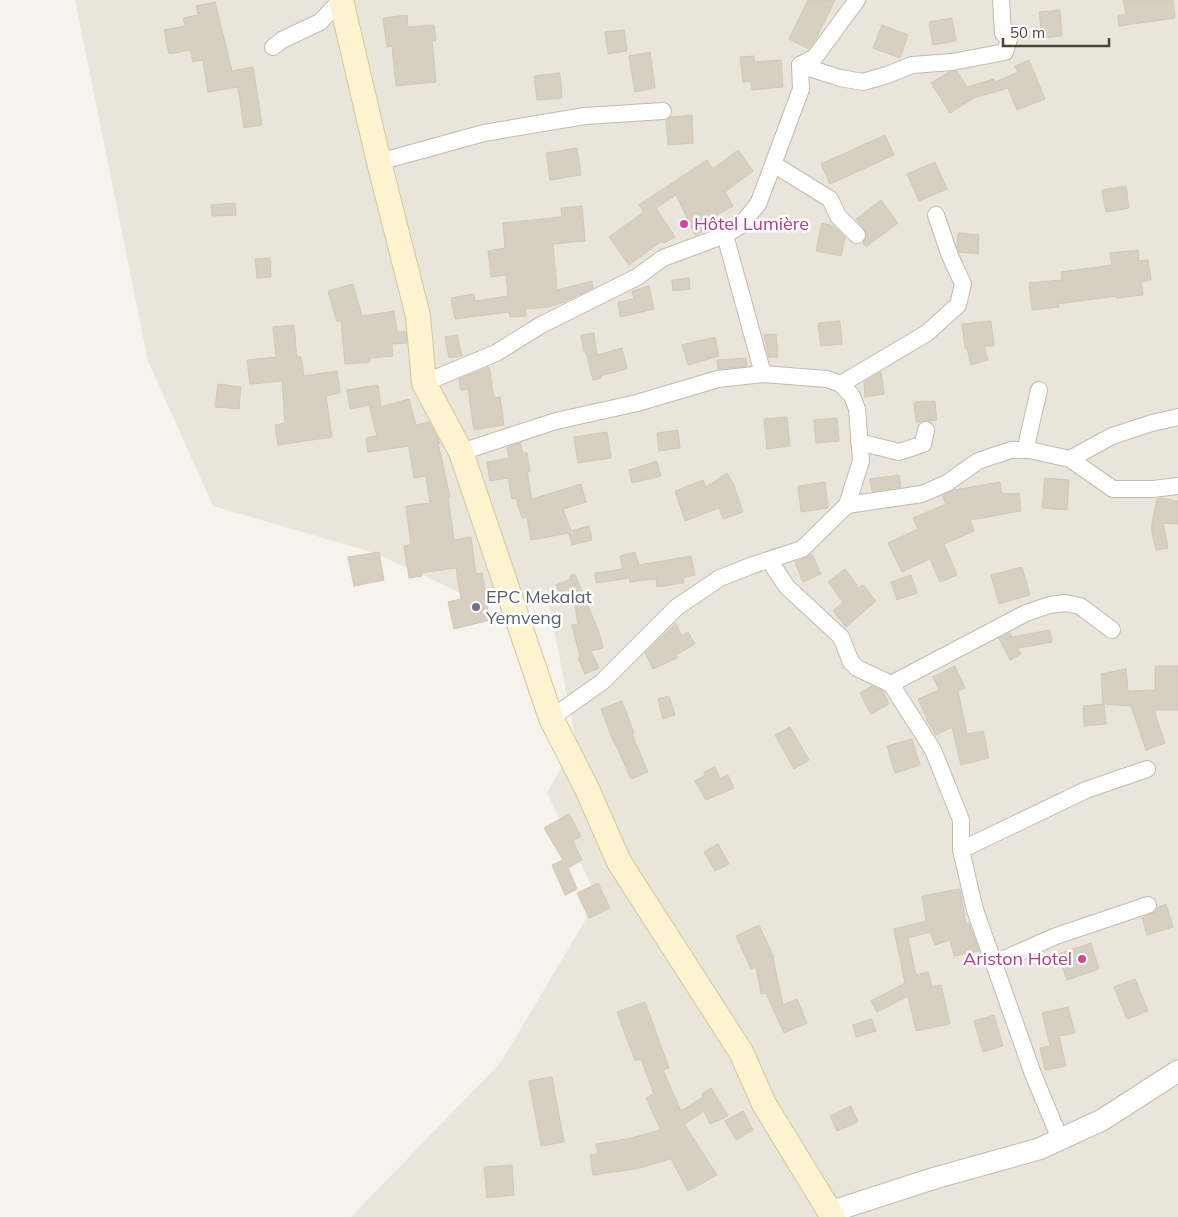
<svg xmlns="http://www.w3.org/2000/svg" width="1178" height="1217" viewBox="0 0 1178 1217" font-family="Mulish,sans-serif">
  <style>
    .residential { fill: #e9e5da }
    .building { fill: #d7cfc1; stroke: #d1c7b5 }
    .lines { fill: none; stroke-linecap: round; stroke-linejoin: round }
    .minor-casing { stroke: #c1bbae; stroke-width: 18 }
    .tertiary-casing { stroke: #c1bbae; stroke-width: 23 }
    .secondary-casing { stroke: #d3c79d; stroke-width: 26 }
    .minor { stroke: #fff; stroke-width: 16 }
    .tertiary { stroke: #fff; stroke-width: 21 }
    .secondary { stroke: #fdf3ce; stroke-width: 24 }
    .hotel-dot { fill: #d1479c; stroke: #fff; stroke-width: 2 }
    .worship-dot { fill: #6b7280; stroke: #fff; stroke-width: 2 }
    .labels { text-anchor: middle; stroke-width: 5; stroke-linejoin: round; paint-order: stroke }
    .hotel-label { font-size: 18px; fill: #b23c85; stroke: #fff; text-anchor: start }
    .worship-label { font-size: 18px; fill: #5b616d; stroke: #fff; text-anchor: start }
  </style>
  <rect width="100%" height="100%" fill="#f5f3ec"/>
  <path class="residential" d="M75,0H1178V1217H351L501,1062L598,899L547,793L576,741L548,599L480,602L375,553L213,506L148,361Z"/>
  <g class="building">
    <path d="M808,0H835L816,39L809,49L789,39Z"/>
    <path d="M1123,0H1173L1175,18L1119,26L1118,16L1126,14Z"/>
    <path d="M215,2L232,71L253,67L262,125L244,128L238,87L208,92L203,60L193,62L190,50L169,54L164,30L185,26L183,18L198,15L196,6Z"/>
    <path d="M1060,10L1062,36L1042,38L1039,12Z"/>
    <path d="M407,15L408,27L434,25L436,40L432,41L436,82L396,86L392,46L387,47L383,18Z"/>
    <path d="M952,18L956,41L933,45L929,22Z"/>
    <path d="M882,25L908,35L900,58L873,48Z"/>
    <path d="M624,30L627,51L608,54L605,32Z"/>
    <path d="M650,52L655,88L635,92L629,56Z"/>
    <path d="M754,56V62L781,60L783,87L752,90L751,81L743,82L740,57Z"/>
    <path d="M1029,60L1045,99L1017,110L1008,88L974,98L950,113L931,83L949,72L957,71L967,87L994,79L995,82L1018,72L1015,66Z"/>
    <path d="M560,73L562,98L537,100L534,76Z"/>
    <path d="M692,115L693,143L668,145L666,120L671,117Z"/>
    <path d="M885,135L894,155L830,184L821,164Z"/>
    <path d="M577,148L581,175L550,180L546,153Z"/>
    <path d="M738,150L753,171L725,192L733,206L704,222L707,229L695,235L676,195L656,208L675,237L664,243L662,241L629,265L609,237L644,212L639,205L707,160L713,169Z"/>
    <path d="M935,162L947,189L919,201L907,174Z"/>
    <path d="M1126,186L1129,208L1106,212L1102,190Z"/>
    <path d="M881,200L898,223L866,247L863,243L866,238V232L856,219Z"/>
    <path d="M235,203L236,215L212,216L211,205Z"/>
    <path d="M582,206L585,241L553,244L557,290L592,281L593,288L564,302L548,307L525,309L526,316L510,317L509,312L455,319L451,298L474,294L475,301L508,296L506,275L491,277L488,251L505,248L503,223L562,217L561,208Z"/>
    <path d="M822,223L834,226L845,237L841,256L816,251Z"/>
    <path d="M958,233L979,235L978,254L959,252L957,245Z"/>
    <path d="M1138,250L1139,261L1148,260L1151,280L1141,282L1143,295L1116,298V296L1058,304L1059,307L1032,310L1029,283L1062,280L1061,272L1112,265L1110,253Z"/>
    <path d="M270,258L271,277L257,278L255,259Z"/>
    <path d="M689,278L690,289L673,291L672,280Z"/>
    <path d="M353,284L362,316L394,311L397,332H406L407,343L392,344L393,356L370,358V362L345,364L341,321L337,322L328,291Z"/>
    <path d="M649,286L654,309L620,317L618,302L634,299L632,291Z"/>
    <path d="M840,321L842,344L821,346L818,323Z"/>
    <path d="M991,321L994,346H984L988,360L971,365L967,348H965L962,324Z"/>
    <path d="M294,325L297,357H301L304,376L337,371L340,393L326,396L332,437L278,445L275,425L285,423L282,381L250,384L247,360L276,357L273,327Z"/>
    <path d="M594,333L597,355L622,348L627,369L600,376L601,378L593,380L586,352H584L581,335Z"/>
    <path d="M776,334L778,357L769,358L764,335Z"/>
    <path d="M457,335L462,356L449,358L445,337Z"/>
    <path d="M715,337L719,356L688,365L682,345Z"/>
    <path d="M746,358L747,366L718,369L717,360Z"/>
    <path d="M489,367L494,398L500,397L504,425L474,430L468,389L461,390L459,379Z"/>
    <path d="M881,372L884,394L865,397L864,382Z"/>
    <path d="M218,384L241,387L239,409L215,407Z"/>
    <path d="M378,385L381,407L409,399L416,425L430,422L440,443H438L450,497H448L454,540L471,537L476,574L482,573L485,592H484L490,620L454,629L448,602L461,599L456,568L421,573L422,576L409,578L404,546L411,545L406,506L430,503L426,476L414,478L409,446L368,452L366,438L377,436L369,405L350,409L347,390Z"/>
    <path d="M935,401L937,420L916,422L914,402Z"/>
    <path d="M787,417L790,446L767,449L764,419Z"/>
    <path d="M837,418L839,441L816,443L814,420Z"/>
    <path d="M678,430L680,448L659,451L657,433Z"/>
    <path d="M607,432L611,458L578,463L574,437Z"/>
    <path d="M520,443L523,453H527L530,471L527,472L532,499L581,484L586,502L563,509L571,531L589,526L592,540L572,545L569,533L531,540L527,517L522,518L516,498L512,499L508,478L490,481L487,462L509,458L507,448Z"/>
    <path d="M657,461L661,476L632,483L629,470Z"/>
    <path d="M727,473L734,485L743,512L723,519L719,508L685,521L675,491L703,480L706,487Z"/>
    <path d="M899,475L901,487L872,491L870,479Z"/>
    <path d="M1045,478L1069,480L1067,510L1042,508Z"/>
    <path d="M825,482L828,508L801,512L798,486Z"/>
    <path d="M1000,482L1002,494L1019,493L1021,511L970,520L974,531L944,544L957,575L940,582L930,559L902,572L888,543L918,529L913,518L946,504L942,496L954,490Z"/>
    <path d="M1161,498L1178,501V524L1163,523L1168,548L1156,550L1151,528L1157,499Z"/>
    <path d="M379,552L384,580L354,586L348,557Z"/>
    <path d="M635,552L639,565L691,556L695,575L683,578L684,583L657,587L656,579L630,582L629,578L596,583L595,573L623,569L620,556Z"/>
    <path d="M812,554L821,574L803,582L795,562L806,558Z"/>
    <path d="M1022,567L1030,595L999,604L991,575Z"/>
    <path d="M845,569L859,588L863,585L876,601L846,627L833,611L843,602L828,582Z"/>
    <path d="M575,574L600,635L603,648L591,651L599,668L585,674L578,658L580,657L572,625L578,624L573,595L562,600L556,585L571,579L570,576Z"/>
    <path d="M911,575L917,593L897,600L891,582Z"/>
    <path d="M676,623L682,636L688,632L695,644L676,655L677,658L653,669L645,653Z"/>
    <path d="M1050,630L1052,642L1018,648L1021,654L1010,660L999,638L1010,633L1012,637Z"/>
    <path d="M955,666L965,688L958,691L967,734L983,731L989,758L961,765L952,727L936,735L926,719H927L918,699L939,690L933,677Z"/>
    <path d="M1155,666H1178V710H1154L1165,743L1146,750L1131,706L1103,704L1101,674L1126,669L1128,691L1155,690Z"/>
    <path d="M872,686L883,691L889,704L871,714L860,693Z"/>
    <path d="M669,696L675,715L663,719L658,699Z"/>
    <path d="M622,701L634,733L632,734L648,772L631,779L614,741H613L601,709Z"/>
    <path d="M1104,704L1106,724L1084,726L1083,706Z"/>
    <path d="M790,727L809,760L794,769L775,735Z"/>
    <path d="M912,739L920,765L895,773L887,746Z"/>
    <path d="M715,767L720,779L728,775L734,788L706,800L695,781L705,775L704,772Z"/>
    <path d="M569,814L581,836L573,841L582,860L568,868L577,889L565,895L552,865L563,860L544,828Z"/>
    <path d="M718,844L729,864L715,871L704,852Z"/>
    <path d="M598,883L610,908L589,918L577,893Z"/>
    <path d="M960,889L966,924L969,923L979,951L954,956L950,940L935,945L930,932L908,938L916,975L928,972L932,987L941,985L950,1024L916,1031L908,996L877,1012L871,1001L905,983L894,929L926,921L922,896Z"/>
    <path d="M1166,904L1173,927L1147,935L1142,918L1155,912L1158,907Z"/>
    <path d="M759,925L774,958L773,959L783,1005L797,999L807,1023L784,1033L766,993L761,994L756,967L751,969L736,936Z"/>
    <path d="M1091,943L1099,969L1067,980L1058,954Z"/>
    <path d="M1135,979L1148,1011L1127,1019L1114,987Z"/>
    <path d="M645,1002L669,1068L663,1070L681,1111L703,1097L702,1094L711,1088L728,1116L710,1124L704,1111L684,1124L717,1175L688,1191L671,1159L635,1169L593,1175L590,1155L598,1154L596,1144L627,1139L661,1130L646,1098L654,1094L641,1059L635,1061L617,1012Z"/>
    <path d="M1068,1007L1075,1033L1059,1036L1066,1066L1045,1070L1040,1048L1050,1046L1042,1013Z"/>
    <path d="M994,1015L1003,1046L983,1052L974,1021Z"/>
    <path d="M872,1019L876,1031L856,1037L853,1025Z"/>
    <path d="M552,1077L564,1142L541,1146L529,1081Z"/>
    <path d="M851,1106L858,1122L837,1131L830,1116Z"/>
    <path d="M743,1111L753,1130L736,1140L725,1121Z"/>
    <path d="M512,1165L514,1195L487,1198L484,1167Z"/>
  </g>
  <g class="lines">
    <g class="minor-casing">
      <g id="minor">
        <path d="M273,47L282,40L320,22L341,0"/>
        <path d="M800,65L840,78L863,82L887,75L912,65L952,62L1005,52L1009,39L1003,33L1001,0"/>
        <path d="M800,65L815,57L857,0"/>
        <path d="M379,162L484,133L585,116L663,111"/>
        <path d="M773,164L830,199L838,216L857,235"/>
        <path d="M725,235L763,374"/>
        <path d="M424,383L496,353L541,325L637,277L663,258L725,235L740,226L758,204L768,178L801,89L800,65"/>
        <path d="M841,384L927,333L958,305L963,284L950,256L936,215"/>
        <path d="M859,442L899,452L923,444L926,430"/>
        <path d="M1029,450L1027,442L1039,390"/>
        <path d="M461,452L556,421L637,403L718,379L763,374L827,379L841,384L852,396L857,409L861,461L847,505L802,549L753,565L720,578L677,607L602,682L551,718"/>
        <path d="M1070,459L1112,436L1152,423L1178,417"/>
        <path d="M847,505L922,494L947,483L978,461L1011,450H1029L1070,459L1113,489H1153L1178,486"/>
        <path d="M769,560L787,587L841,637L851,662L857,668L891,684L933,750L961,820V850L975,910L1033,1074L1060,1139"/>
        <path d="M891,684L1026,613L1050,605L1065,603L1080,606L1112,630"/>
        <path d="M961,850L1086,790L1147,769"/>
        <path d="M995,963L1056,936L1148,905"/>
      </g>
    </g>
    <g class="tertiary-casing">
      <path id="tertiary" d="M830,1212L935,1178L1039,1149L1102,1120L1178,1071"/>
    </g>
    <g class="secondary-casing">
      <path id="secondary" d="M341,0L379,162L418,316L424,383L461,452L551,718L587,789L619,862L741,1052L764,1104L833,1217"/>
    </g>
    <use href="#minor" class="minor"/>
    <use href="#tertiary" class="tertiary"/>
    <use href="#secondary" class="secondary"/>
  </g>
  <g class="hotel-dot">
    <circle cx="684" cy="224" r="5"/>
    <circle cx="1082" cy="959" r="5"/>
  </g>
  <circle class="worship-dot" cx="476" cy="607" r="5"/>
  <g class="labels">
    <g class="hotel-label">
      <text x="694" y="230">Hôtel Lumière</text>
      <text x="1072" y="965" text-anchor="end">Ariston Hotel</text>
    </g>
    <g class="worship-label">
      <text x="486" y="603">EPC Mekalat<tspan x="486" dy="21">Yemveng</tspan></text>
    </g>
  </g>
  <path d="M1003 38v8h106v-8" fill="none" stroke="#4a4439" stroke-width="2.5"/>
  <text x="1010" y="38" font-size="15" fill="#4a4439" stroke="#ffffff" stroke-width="4" paint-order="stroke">50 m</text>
</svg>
